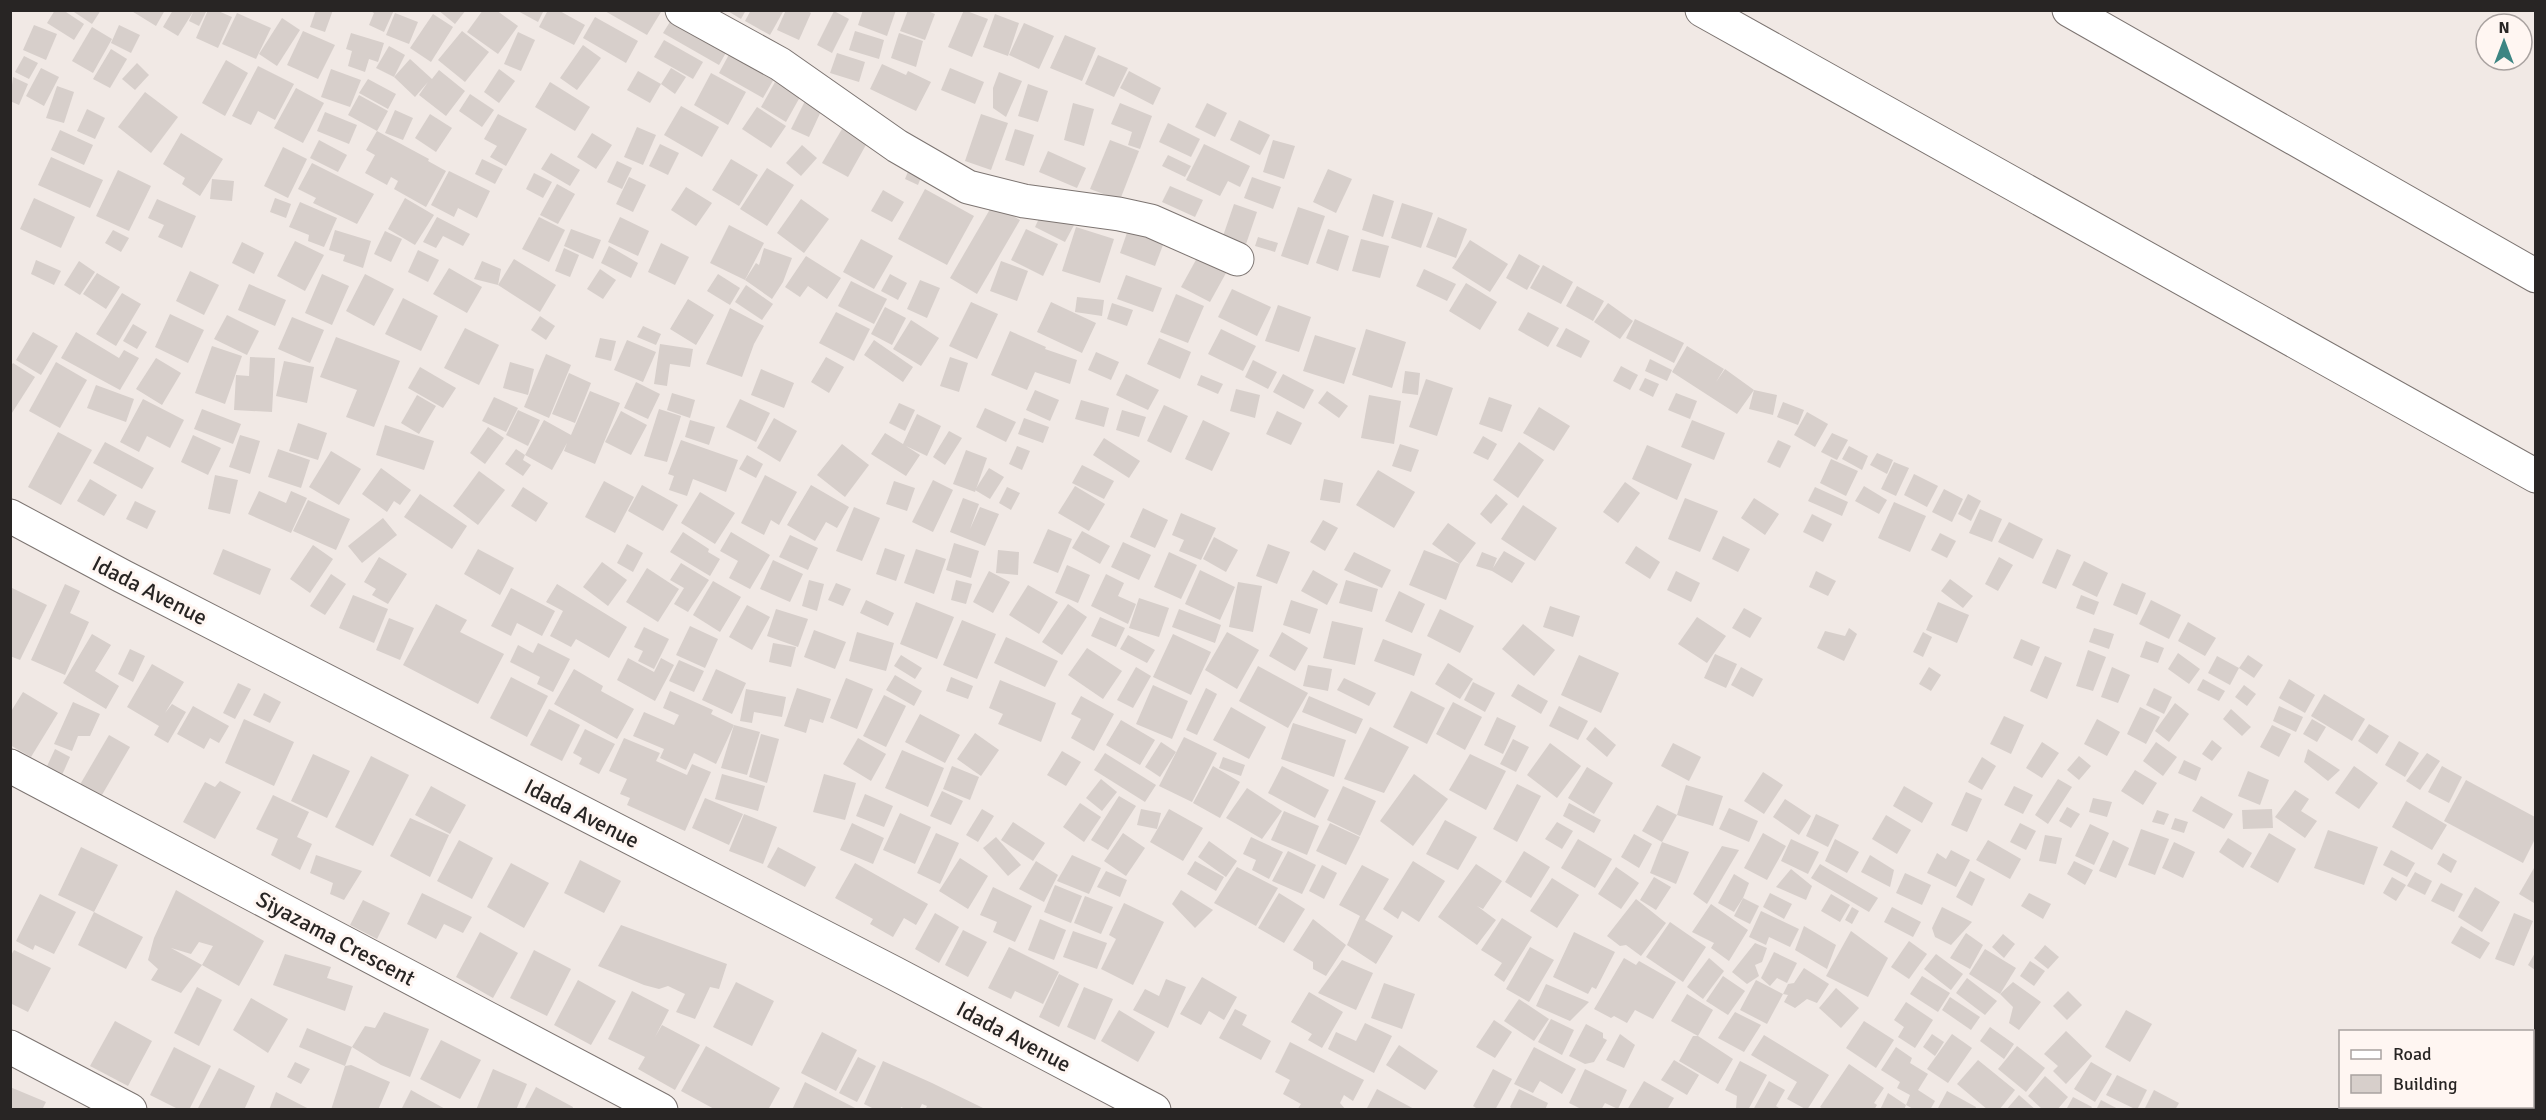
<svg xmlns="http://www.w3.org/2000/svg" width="2546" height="1120" viewBox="0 0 2546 1120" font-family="Signika,sans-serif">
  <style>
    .building { fill: #d7cfcb; fill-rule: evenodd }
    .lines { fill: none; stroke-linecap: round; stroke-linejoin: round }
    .minor-casing { stroke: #7c7471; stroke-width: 35 }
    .tertiary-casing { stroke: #7c7471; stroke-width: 35 }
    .motorway-casing { stroke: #7c7471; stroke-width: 35 }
    .minor { stroke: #fff; stroke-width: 33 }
    .tertiary { stroke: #fff; stroke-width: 33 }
    .motorway { stroke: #fff; stroke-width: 33 }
    .labels { text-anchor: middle; stroke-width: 6; stroke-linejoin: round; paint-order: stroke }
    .street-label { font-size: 22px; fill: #282524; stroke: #fff6f2 }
  </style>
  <rect width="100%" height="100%" fill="#f1e9e5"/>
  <g class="building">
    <path d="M55,10H63L84,24L74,40L47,23Z"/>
    <path d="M71,10H101L92,24Z"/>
    <path d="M130,10H165L156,26Z"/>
    <path d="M173,10H207L199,26L189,21L193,12L178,36L163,27Z"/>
    <path d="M208,10H216L232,17L218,48L196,38Z"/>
    <path d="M316,10H333L325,32L310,27Z"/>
    <path d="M369,10H394L384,32L369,25L374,13Z"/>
    <path d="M438,10H466L455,24Z"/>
    <path d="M483,10H496L518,26L498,54L467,32Z"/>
    <path d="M516,10H544L538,22Z"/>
    <path d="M548,10H558L585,25L574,45L539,27Z"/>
    <path d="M603,10H659L661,12L647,35Z"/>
    <path d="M726,10H746L741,19Z"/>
    <path d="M751,10H784L770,35L745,21Z"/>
    <path d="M786,10H806L811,13L799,40L777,30Z"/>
    <path d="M863,10H896L887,36L858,25Z"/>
    <path d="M908,10H925L935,14L925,40L900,31Z"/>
    <path d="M964,10L988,19L972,57L948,47Z"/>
    <path d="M834,11L849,19L832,53L817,45Z"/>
    <path d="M237,13L271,28L256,59L222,44Z"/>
    <path d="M395,13L418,22L409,44L386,35Z"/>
    <path d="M433,14L453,27L431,62L410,48Z"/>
    <path d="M995,14L1019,23L1008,56L983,47Z"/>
    <path d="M595,17L638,41L626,63L583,38Z"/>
    <path d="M673,17L728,49L719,65L663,33Z"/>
    <path d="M282,18L300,30L277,66L259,54Z"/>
    <path d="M1024,23L1054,36L1039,69L1009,55Z"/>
    <path d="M34,25L57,34L46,60L23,50Z"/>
    <path d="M119,25L140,35L131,53L111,43Z"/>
    <path d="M92,27L112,39L93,73L72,61Z"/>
    <path d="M303,31L335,45L318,79L287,65Z"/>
    <path d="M462,31L489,52L465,82L438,60Z"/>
    <path d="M855,31L884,40L879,59L849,50Z"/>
    <path d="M518,32L535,40L521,71L504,64Z"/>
    <path d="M351,33L384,43L378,62L369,59L365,72L348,66L352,51L346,49Z"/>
    <path d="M899,33L923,41L916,67L891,58Z"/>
    <path d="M1065,35L1096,48L1082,81L1050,68Z"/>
    <path d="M664,40L703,62L693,79L654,57Z"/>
    <path d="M583,45L601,58L577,90L560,78Z"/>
    <path d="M389,46L405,55L394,77L376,68Z"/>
    <path d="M733,47L778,72L763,98L719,73Z"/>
    <path d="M111,49L127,59L110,88L93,79Z"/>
    <path d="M837,53L865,62L859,82L830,73Z"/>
    <path d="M1098,55L1128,68L1114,97L1085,84Z"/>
    <path d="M24,56L38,63L29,79L15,72Z"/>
    <path d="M410,59L432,79L439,70L465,91L446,116L419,95L428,82L415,97L394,77Z"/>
    <path d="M226,60L248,73L225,116L202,103Z"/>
    <path d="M137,63L149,75L135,90L122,79Z"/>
    <path d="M882,64L906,75L908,71L931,82L916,111L870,89Z"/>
    <path d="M258,66L294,84L275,120L258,111L251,125L232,116Z"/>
    <path d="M41,68L59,77L44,106L26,96Z"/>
    <path d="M671,68L686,77L675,94L661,84Z"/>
    <path d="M950,68L984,82L975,104L941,90Z"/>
    <path d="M331,69L361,80L350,107L321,97Z"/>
    <path d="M499,69L515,81L499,103L484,92Z"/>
    <path d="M638,71L661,84L650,103L627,90Z"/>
    <path d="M1129,71L1161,88L1153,105L1120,88Z"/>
    <path d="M999,72L1022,81L1006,117L993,108V88Z"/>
    <path d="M711,73L746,92L728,125L694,105Z"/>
    <path d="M13,77L28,84L19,105L10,101Z"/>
    <path d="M368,79L396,94L388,109L359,93Z"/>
    <path d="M550,82L590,107L575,131L535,107Z"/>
    <path d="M775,82L800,97L786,122L761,107Z"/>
    <path d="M1028,84L1048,91L1038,122L1018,116Z"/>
    <path d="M57,86L74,92L64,123L46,118Z"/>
    <path d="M296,88L324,103L303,143L274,128Z"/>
    <path d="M145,92L178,117L151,153L118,127Z"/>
    <path d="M470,94L494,110L482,127L459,111Z"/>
    <path d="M359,95L388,111L377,131L348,115Z"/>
    <path d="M806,99L823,107L809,137L791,129Z"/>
    <path d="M1073,103L1094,109L1084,146L1064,140Z"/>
    <path d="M1120,103L1152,116L1140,149L1128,145L1132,132L1111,124Z"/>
    <path d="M1207,103L1227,113L1215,137L1195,127Z"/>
    <path d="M681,106L719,127L702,157L664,135Z"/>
    <path d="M757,107L786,126L771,148L742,129Z"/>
    <path d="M87,109L105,118L95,139L77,131Z"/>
    <path d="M395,110L413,118L403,140L385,133Z"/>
    <path d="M325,112L357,125L349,144L317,131Z"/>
    <path d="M430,114L452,128L436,152L415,138Z"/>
    <path d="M498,114L527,129L506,166L490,157L497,146L484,139Z"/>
    <path d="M981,114L1008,123L991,170L965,161Z"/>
    <path d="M1239,120L1270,135L1260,155L1230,140Z"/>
    <path d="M1168,123L1200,139L1191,157L1159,142Z"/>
    <path d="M637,127L656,135L643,165L624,157Z"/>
    <path d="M842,129L867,143L848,177L822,163Z"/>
    <path d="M1015,129L1034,135L1024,166L1005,160Z"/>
    <path d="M60,130L93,145L84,165L51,150Z"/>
    <path d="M377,131L429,159L428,161L446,171L426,207L394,189L398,181L391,177L387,185L365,173L375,155L366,150Z"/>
    <path d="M181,133L223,159L200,196L182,184L185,178L163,164Z"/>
    <path d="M592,133L612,145L596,169L577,157Z"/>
    <path d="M319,140L347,155L338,172L310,158Z"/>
    <path d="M1110,140L1139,151L1120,200L1090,189Z"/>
    <path d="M1273,140L1295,146L1284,179L1263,172Z"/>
    <path d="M660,144L679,153L668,175L649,166Z"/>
    <path d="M1204,144L1250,166L1240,187L1228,181L1220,196L1186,180Z"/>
    <path d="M802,145L817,158L801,176L786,163Z"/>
    <path d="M283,147L307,159L288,198L264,186Z"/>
    <path d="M1048,151L1086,168L1077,188L1039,172Z"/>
    <path d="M551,153L580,170L570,186L541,169Z"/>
    <path d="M1168,155L1191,166L1185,177L1162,166Z"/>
    <path d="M51,157L103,180L90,208L38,185Z"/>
    <path d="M482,159L503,169L495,184L475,174Z"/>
    <path d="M731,159L758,175L739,206L712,190Z"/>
    <path d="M617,161L632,168L622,189L607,182Z"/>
    <path d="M912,162L925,167L918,185L905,179Z"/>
    <path d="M312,163L374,194L357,224L313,203L316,198L298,189Z"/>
    <path d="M767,168L794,185L767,226L740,209Z"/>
    <path d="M1328,169L1352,179L1336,213L1313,202Z"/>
    <path d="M118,170L151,186L129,231L96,216Z"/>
    <path d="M449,171L490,191L477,218L458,208L454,217L431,205Z"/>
    <path d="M534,173L552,182L543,198L526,189Z"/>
    <path d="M629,177L646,185L633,212L616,204Z"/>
    <path d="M1252,177L1281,187L1273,209L1244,198Z"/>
    <path d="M212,179L234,181L232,201L210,199Z"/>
    <path d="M557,184L575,194L558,224L540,215Z"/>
    <path d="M1170,186L1203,200L1195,217L1162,202Z"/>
    <path d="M686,187L712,203L696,226L671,210Z"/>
    <path d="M925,189L974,216L947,265L898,239Z"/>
    <path d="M883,190L904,202L892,222L871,211Z"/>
    <path d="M1373,194L1394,201L1383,237L1362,230Z"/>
    <path d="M34,198L75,217L61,248L20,229Z"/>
    <path d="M275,198L291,204L286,218L270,212Z"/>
    <path d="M405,198L434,215L415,245L388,229Z"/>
    <path d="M157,199L196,216L182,248L158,237L164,225L148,218Z"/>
    <path d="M801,199L829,219L804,253L777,233Z"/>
    <path d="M300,202L337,218L324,247L308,241L309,235L289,227Z"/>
    <path d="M1402,203L1433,213L1421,248L1391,238Z"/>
    <path d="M993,204L1020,220L977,294L950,278Z"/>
    <path d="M1234,204L1257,212L1246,244L1223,236Z"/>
    <path d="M1298,207L1325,216L1308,265L1281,256Z"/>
    <path d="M1043,210L1074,225L1065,242L1035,227Z"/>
    <path d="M437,217L470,234L463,246L443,236L436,248L423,242Z"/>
    <path d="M539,217L565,230L549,262L522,249Z"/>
    <path d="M620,217L649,231L638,256L608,242Z"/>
    <path d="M1438,217L1467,229L1456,258L1426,247Z"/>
    <path d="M1130,224L1166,237L1155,266L1120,253Z"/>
    <path d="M729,225L764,243L745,280L710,263Z"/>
    <path d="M1076,227L1114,239L1100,283L1062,271Z"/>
    <path d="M571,229L601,240L593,259L564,246Z"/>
    <path d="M1026,229L1058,244L1043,276L1011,260Z"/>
    <path d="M1328,229L1349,236L1338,271L1316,263Z"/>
    <path d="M113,230L129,238L121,252L105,243Z"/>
    <path d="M335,230L371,241L363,268L343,261L345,255L329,250Z"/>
    <path d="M385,231L402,239L391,262L374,254Z"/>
    <path d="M1258,237L1278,243L1275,252L1255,246Z"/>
    <path d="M861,239L893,256L874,289L843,272Z"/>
    <path d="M1361,239L1389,246L1380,278L1352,271Z"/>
    <path d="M1470,240L1508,264L1490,292L1452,268Z"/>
    <path d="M295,241L324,255L305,291L277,276Z"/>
    <path d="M242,242L264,253L254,274L232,263Z"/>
    <path d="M661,243L689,257L675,285L648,272Z"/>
    <path d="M609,246L638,263L631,278L601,263Z"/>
    <path d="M564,248L579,255L570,277L555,271Z"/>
    <path d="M764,248L792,258L783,282L772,299L745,280L756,263L759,265Z"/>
    <path d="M418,250L439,260L428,282L408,272Z"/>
    <path d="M1519,254L1540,266L1527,290L1506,278Z"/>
    <path d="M806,256L841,278L827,299L808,286L800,297L785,287Z"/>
    <path d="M1197,258L1226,273L1210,302L1181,287Z"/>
    <path d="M514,259L556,285L540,312L498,285Z"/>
    <path d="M36,260L61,271L54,285L31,274Z"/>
    <path d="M79,261L95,272L80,295L64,285Z"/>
    <path d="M482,261L501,269L498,285L474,279Z"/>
    <path d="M1001,261L1028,271L1017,301L990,291Z"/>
    <path d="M1543,265L1573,282L1561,304L1530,288Z"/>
    <path d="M449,268L482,287L467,313L433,294Z"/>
    <path d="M600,269L616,280L603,299L587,289Z"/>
    <path d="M1424,269L1456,284L1447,301L1416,286Z"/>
    <path d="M190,271L219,285L204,315L176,301Z"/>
    <path d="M97,273L120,287L106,309L83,294Z"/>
    <path d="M322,274L349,286L332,325L305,313Z"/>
    <path d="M365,274L394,289L374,326L346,311Z"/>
    <path d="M718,274L740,288L730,305L707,291Z"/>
    <path d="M890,274L907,283L898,300L881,291Z"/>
    <path d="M1126,275L1162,288L1153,312L1117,299Z"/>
    <path d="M920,280L940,288L927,318L907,309Z"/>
    <path d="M851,281L887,299L874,324L838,306Z"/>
    <path d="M1466,283L1497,302L1480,330L1449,311Z"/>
    <path d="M249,284L286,300L275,326L238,310Z"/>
    <path d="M746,285L773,304L762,320L735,302Z"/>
    <path d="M1577,286L1604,301L1593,321L1566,306Z"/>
    <path d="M1232,289L1271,307L1257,336L1218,317Z"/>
    <path d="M122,293L141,304L116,346L96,334Z"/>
    <path d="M1176,294L1204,306L1188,343L1160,332Z"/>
    <path d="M1077,297L1104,300L1102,316L1075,312Z"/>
    <path d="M403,298L438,316L421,351L385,334Z"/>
    <path d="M688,299L714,315L696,345L670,329Z"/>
    <path d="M971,302L998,314L977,359L949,346Z"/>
    <path d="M1051,302L1096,323L1082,353L1037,332Z"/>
    <path d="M1112,303L1133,310L1127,326L1107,319Z"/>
    <path d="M1608,303L1633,321L1620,339L1594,322Z"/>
    <path d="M1278,305L1311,317L1299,352L1265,341Z"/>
    <path d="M885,307L906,318L892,345L871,334Z"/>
    <path d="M730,308L764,326L754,344L742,377L706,364Z"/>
    <path d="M836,312L870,329L854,361L819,343Z"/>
    <path d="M1528,312L1559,328L1548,347L1518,330Z"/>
    <path d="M170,314L204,330L188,363L155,347Z"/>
    <path d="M227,315L259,331L247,355L214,339Z"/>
    <path d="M540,316L555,326L546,340L531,330Z"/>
    <path d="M292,317L324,330L310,363L278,349Z"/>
    <path d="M1635,319L1684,343L1674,363L1626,338Z"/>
    <path d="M911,320L939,338L921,366L893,349Z"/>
    <path d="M133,324L147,332L137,349L123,341Z"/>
    <path d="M643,326L661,334L656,345L637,337Z"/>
    <path d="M465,328L499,345L479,385L444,368Z"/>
    <path d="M1566,328L1590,341L1581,358L1556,346Z"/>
    <path d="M1221,329L1256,346L1243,371L1208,354Z"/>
    <path d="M1366,329L1406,342L1392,388L1352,375Z"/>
    <path d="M1010,331L1046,347L1045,349L1077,360L1070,384L1035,372L1027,390L991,375Z"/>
    <path d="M33,332L58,346L41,375L16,360Z"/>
    <path d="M76,332L119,358L124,350L139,358L120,390L61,358Z"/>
    <path d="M1315,335L1356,348L1344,384L1303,371Z"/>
    <path d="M336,337L400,361L374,427L346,417L357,390L320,377Z"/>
    <path d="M600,338L616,341L611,361L595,357Z"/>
    <path d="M1159,338L1191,352L1180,379L1147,364Z"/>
    <path d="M627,340L656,352L643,382L614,370Z"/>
    <path d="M874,340L913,367L903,382L864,355Z"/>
    <path d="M660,344L693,349L690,367L670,364L667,386L654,384Z"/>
    <path d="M212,346L242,356L225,404L195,393Z"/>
    <path d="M1687,346L1724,369L1716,382L1725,369L1754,390L1777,395L1773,415L1749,409L1754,390L1737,414L1672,372Z"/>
    <path d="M1096,352L1119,362L1111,380L1088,370Z"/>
    <path d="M546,354L571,365L549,418L524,407Z"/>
    <path d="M250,357L275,358L272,412L234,410L236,375L249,376Z"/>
    <path d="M826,357L844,367L829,393L811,382Z"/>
    <path d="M950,357L968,363L959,392L940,386Z"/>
    <path d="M156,358L181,373L162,405L136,389Z"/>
    <path d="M1650,359L1672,370L1667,381L1645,371Z"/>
    <path d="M1253,360L1277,372L1268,389L1245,377Z"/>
    <path d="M284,361L314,367L307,403L276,396Z"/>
    <path d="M56,362L87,380L60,428L29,411Z"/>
    <path d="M510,362L534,369L528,395L503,388Z"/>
    <path d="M13,363L35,377L10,416V367Z"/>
    <path d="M1621,366L1638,375L1630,390L1613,381Z"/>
    <path d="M420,367L456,388L443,408L408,388Z"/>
    <path d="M761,369L794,383L784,408L751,395Z"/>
    <path d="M1405,371L1420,373L1418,395L1402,393Z"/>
    <path d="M569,373L591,383L575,423L552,414Z"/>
    <path d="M1126,374L1159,390L1148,410L1116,395Z"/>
    <path d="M1283,374L1314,390L1304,409L1273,392Z"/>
    <path d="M1201,375L1223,384L1218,394L1197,385Z"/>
    <path d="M1645,378L1659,384L1653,397L1639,390Z"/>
    <path d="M1426,379L1453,388L1437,436L1409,427Z"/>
    <path d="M636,382L660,394L648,419L624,408Z"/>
    <path d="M96,385L134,399L126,422L87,408Z"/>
    <path d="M1236,389L1260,395L1255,418L1230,411Z"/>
    <path d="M1035,390L1059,400L1050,421L1026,410Z"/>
    <path d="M590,391L620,403L595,464L564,451L567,443L552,470L525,455L544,420L571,435Z"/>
    <path d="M1327,391L1348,406L1339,418L1318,403Z"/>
    <path d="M672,393L695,400L690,418L667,410Z"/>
    <path d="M1676,393L1697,401L1690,419L1668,410Z"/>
    <path d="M417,395L436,406L419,434L401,423Z"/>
    <path d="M1369,395L1401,401L1394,444L1361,438Z"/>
    <path d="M494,397L518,408L506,432L482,421Z"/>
    <path d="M1489,397L1512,405L1502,432L1479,424Z"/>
    <path d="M143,399L184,420L170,448L147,436L139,452L120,442Z"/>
    <path d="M740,399L770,413L756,442L726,427Z"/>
    <path d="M1081,400L1109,408L1104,427L1075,419Z"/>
    <path d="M1783,402L1804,410L1798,425L1777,417Z"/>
    <path d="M899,403L915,410L905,431L889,423Z"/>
    <path d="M1164,405L1188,416L1171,453L1147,441Z"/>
    <path d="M1539,407L1570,426L1554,451L1523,433Z"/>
    <path d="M985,408L1016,422L1006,442L976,427Z"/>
    <path d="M202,409L241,424L233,444L194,429Z"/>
    <path d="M659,409L681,416L667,462L644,456Z"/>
    <path d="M518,410L540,420L528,446L506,435Z"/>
    <path d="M1122,410L1146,417L1139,437L1116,430Z"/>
    <path d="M621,411L647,425L631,455L605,442Z"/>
    <path d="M1277,411L1302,423L1291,445L1266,434Z"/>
    <path d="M1807,412L1828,424L1815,447L1794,435Z"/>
    <path d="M917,414L941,426L927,456L906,446L920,455L906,476L871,454L885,433L903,444Z"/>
    <path d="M774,418L797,431L780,462L757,448Z"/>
    <path d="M1024,418L1049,427L1043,443L1018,434Z"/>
    <path d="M690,420L715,427L709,445L685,437Z"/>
    <path d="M1203,420L1230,433L1212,471L1185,459Z"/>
    <path d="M1692,420L1725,433L1714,460L1681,447Z"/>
    <path d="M298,423L327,433L318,460L289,451Z"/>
    <path d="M385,425L434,441L424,470L376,455Z"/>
    <path d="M488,427L504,438L485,464L470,453Z"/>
    <path d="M949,431L962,438L945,465L933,457Z"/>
    <path d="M58,432L92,450L61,505L28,487Z"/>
    <path d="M1832,433L1848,440L1837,460L1821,452Z"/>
    <path d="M193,435L221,448L208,475L181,462Z"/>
    <path d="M240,435L260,441L250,474L229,467Z"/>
    <path d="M1483,436L1497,444L1488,460L1473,453Z"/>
    <path d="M1104,438L1140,461L1129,478L1093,455Z"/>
    <path d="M681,440L738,460L726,492L693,479L687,496L669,490L674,476L668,474Z"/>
    <path d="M1778,440L1791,446L1780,468L1767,462Z"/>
    <path d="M105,442L154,468L142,489L93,463Z"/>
    <path d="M1519,442L1544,460L1518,498L1493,480Z"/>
    <path d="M842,444L869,465L845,497L817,475Z"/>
    <path d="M1400,444L1419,450L1411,472L1392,466Z"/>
    <path d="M1647,445L1692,464L1677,500L1632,479Z"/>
    <path d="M1017,446L1030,451L1022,470L1009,464Z"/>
    <path d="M1849,446L1868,456L1862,470L1842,459Z"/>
    <path d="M278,449L310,460L301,488L268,477Z"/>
    <path d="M516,449L525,455L523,460L531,465L523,476L505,464Z"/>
    <path d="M966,450L987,458L975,492L953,484Z"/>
    <path d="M331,451L361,469L339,505L309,487Z"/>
    <path d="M1877,453L1893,460L1887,474L1870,465Z"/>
    <path d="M747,455L763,464L756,478L739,469Z"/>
    <path d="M1831,459L1858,471L1846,496L1820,483Z"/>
    <path d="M1894,462L1909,468L1896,496L1881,489Z"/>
    <path d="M1082,465L1114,481L1104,499L1072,483Z"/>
    <path d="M381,468L411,490L400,505L394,501L387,512L362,494Z"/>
    <path d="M989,468L1004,477L990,499L975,490Z"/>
    <path d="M1378,470L1415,492L1394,528L1356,505Z"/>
    <path d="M479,471L505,490L478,525L453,506Z"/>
    <path d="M1914,474L1938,486L1927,507L1904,495Z"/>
    <path d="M215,475L238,480L230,514L208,509Z"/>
    <path d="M765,475L797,492L779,525L771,520L764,535L741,523Z"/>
    <path d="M90,479L117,495L104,516L77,501Z"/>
    <path d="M1324,479L1343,483L1340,503L1320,500Z"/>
    <path d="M933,480L953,490L933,532L912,522Z"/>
    <path d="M604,481L634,497L615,533L585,517Z"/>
    <path d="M894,481L915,488L907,511L886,504Z"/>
    <path d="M1625,482L1640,493L1618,523L1603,512Z"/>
    <path d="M642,485L678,505L663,531L628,511Z"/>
    <path d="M811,485L849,507L837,528L826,522L815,541L787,525Z"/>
    <path d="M1075,486L1105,504L1089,531L1058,513Z"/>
    <path d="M1864,486L1887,500L1879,514L1855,501Z"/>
    <path d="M523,487L548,503L536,522L511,506Z"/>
    <path d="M1007,487L1020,493L1011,510L999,503Z"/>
    <path d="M1815,487L1848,502L1842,516L1808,501Z"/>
    <path d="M1944,489L1963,499L1952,522L1932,512Z"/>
    <path d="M259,491L286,503L291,491L307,498L291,533L248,514Z"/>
    <path d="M700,492L735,513L715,544L681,523Z"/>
    <path d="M420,494L467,526L452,549L404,517Z"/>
    <path d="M1496,494L1508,504L1491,524L1480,514Z"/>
    <path d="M1968,494L1981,501L1971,521L1958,514Z"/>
    <path d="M963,498L979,504L970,529L980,507L999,514L985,546L950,532Z"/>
    <path d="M1685,498L1718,511L1700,552L1668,539Z"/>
    <path d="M1754,498L1779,514L1765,535L1741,518Z"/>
    <path d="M308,500L350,519L336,550L293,531Z"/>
    <path d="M135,501L156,511L147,529L126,519Z"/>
    <path d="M1894,502L1926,516L1910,552L1878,538Z"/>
    <path d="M1523,505L1557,528L1535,561L1501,539Z"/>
    <path d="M854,507L880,518L862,561L836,551Z"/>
    <path d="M1143,508L1168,520L1155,548L1130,537Z"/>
    <path d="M1980,509L2002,519L1992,542L1969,533Z"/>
    <path d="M1181,513L1216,528L1201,560L1179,551L1184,540L1172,535Z"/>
    <path d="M1812,514L1832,524L1823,542L1803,532Z"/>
    <path d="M383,518L397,535L362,563L348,546Z"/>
    <path d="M1323,520L1338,528L1325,551L1310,542Z"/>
    <path d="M2009,522L2043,539L2033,559L1998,542Z"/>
    <path d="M1448,523L1476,543L1460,564L1446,600L1409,585L1424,550L1460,564L1432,544Z"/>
    <path d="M1048,529L1072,539L1058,573L1033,563Z"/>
    <path d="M1082,531L1110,546L1100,564L1072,548Z"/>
    <path d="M683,532L709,549L708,552L720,559L710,576L670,552Z"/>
    <path d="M731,532L770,555L750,589L729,578L738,561L720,551Z"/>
    <path d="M1940,533L1956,541L1947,558L1931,550Z"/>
    <path d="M790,535L818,548L808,570L779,557Z"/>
    <path d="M1723,536L1750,549L1738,572L1712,559Z"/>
    <path d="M1214,537L1238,550L1226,572L1203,559Z"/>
    <path d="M1123,542L1151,555L1139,580L1111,567Z"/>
    <path d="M954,543L979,551L971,578L946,570Z"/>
    <path d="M627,544L643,553L633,572L617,563Z"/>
    <path d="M1268,544L1290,552L1277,584L1256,576Z"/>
    <path d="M313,545L333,559L310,593L290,579Z"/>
    <path d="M1636,546L1660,562L1650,579L1625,563Z"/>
    <path d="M885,548L905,555L896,581L876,574Z"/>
    <path d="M223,549L271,569L260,595L213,574Z"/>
    <path d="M478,549L514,568L500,595L464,574Z"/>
    <path d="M916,549L946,559L934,594L904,583Z"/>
    <path d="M2057,549L2071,555L2056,589L2042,583Z"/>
    <path d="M998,550L1019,552L1018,575L996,573Z"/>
    <path d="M1504,551L1525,563L1512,583L1492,571L1476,566L1482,552L1497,558L1493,568Z"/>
    <path d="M1169,552L1197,565L1181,599L1154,587Z"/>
    <path d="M1354,552L1391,570L1382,588L1344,570Z"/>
    <path d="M379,557L407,574L388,604L372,595L376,589L364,582Z"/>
    <path d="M1999,557L2013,565L1998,591L1985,584Z"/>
    <path d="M773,560L803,574L790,602L760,589Z"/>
    <path d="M2084,561L2108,573L2097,597L2072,585Z"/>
    <path d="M602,562L627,580L608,606L583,587Z"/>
    <path d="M681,563L709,580L688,612L674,604L684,588L670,580Z"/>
    <path d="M1067,565L1090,575L1078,603L1055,593Z"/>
    <path d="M647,568L679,589L658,622L626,602Z"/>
    <path d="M1200,570L1235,587L1220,620L1185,604Z"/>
    <path d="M1313,570L1338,584L1327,605L1301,591Z"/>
    <path d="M989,571L1010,582L993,613L973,602Z"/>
    <path d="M1676,571L1700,583L1691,602L1667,590Z"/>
    <path d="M1816,571L1836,581L1828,596L1809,587Z"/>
    <path d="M331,574L346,584L325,615L310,606Z"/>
    <path d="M1106,574L1124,583L1118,596L1136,604L1128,624L1091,606Z"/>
    <path d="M1950,579L1973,596L1963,608L1941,591Z"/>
    <path d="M809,580L824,584L817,611L802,606Z"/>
    <path d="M956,580L972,584L966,604L951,600Z"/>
    <path d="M1346,580L1378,589L1372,612L1339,603Z"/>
    <path d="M713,581L741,597L720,632L693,615Z"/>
    <path d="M1238,582L1262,586L1253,632L1229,627Z"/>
    <path d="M836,583L851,589L843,606L828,600Z"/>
    <path d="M2122,583L2146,593L2137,615L2113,605Z"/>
    <path d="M65,584L80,591L70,613L89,622L65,675L31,660Z"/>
    <path d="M557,584L627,627L609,658L576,639L571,647L550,636L563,611L546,602Z"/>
    <path d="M1028,585L1058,602L1039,634L1009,615Z"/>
    <path d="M10,587L47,605L20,660L10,656Z"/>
    <path d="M511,588L555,611L542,636L517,623L511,636L491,626Z"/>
    <path d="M1399,591L1425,604L1412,633L1385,621Z"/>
    <path d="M353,595L388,609L374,643L339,628Z"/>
    <path d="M2081,595L2099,602L2094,615L2076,608Z"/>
    <path d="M1139,598L1169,608L1159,637L1129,628Z"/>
    <path d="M866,600L894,613L888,626L860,613Z"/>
    <path d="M1291,600L1318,609L1310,634L1283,625Z"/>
    <path d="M2151,600L2181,615L2169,639L2139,624Z"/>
    <path d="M916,602L954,617L937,659L900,644Z"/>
    <path d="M1938,602L1969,615L1957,643L1926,630Z"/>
    <path d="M436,604L467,620L460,632L504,654L478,704L403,665Z"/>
    <path d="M1068,604L1087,617L1062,655L1042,642Z"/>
    <path d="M747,605L770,617L752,650L729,637Z"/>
    <path d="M1550,606L1580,616L1573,637L1543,627Z"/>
    <path d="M1744,608L1762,618L1750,638L1732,628Z"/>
    <path d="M776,609L808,619L798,647L767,636Z"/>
    <path d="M1179,609L1221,625L1215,643L1172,627Z"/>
    <path d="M1440,609L1474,626L1460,653L1427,636Z"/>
    <path d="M1100,617L1125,628L1116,647L1091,636Z"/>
    <path d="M1697,617L1726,636L1707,663L1678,644Z"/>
    <path d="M389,618L414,628L400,660L376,650Z"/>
    <path d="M962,620L996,634L977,679L943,665Z"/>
    <path d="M1332,621L1363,628L1355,665L1323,658Z"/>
    <path d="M2188,622L2216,638L2205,656L2178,641Z"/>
    <path d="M1523,624L1555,650L1534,676L1502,649Z"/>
    <path d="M690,626L718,639L705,668L676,655Z"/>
    <path d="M644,627L669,639L654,669L638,661L643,651L634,647Z"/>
    <path d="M1849,628L1857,634L1844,661L1817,648L1825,631L1845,636Z"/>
    <path d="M2094,628L2114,634L2109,649L2089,642Z"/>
    <path d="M814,630L846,642L835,669L804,657Z"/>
    <path d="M857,632L894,643L886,671L849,661Z"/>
    <path d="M1227,632L1259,650L1237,689L1205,670Z"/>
    <path d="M1282,632L1308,648L1295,671L1269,656Z"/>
    <path d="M1923,632L1932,637L1923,657L1913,652Z"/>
    <path d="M92,634L111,645L95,671L119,686L106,709L63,683Z"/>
    <path d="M1173,634L1211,652L1191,695L1153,677Z"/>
    <path d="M1128,635L1155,650L1147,663L1120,649Z"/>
    <path d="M1006,637L1058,661L1045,687L994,663Z"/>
    <path d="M1383,639L1422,654L1414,676L1374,661Z"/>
    <path d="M2021,639L2040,647L2032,666L2013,658Z"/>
    <path d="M2146,641L2164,648L2158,663L2140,657Z"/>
    <path d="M538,643L570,659L553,692L537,684L540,677L510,662L518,645L533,653Z"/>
    <path d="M773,643L796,647L791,667L769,662Z"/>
    <path d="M1087,648L1122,671L1103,699L1068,675Z"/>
    <path d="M130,649L145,656L133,682L118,674Z"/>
    <path d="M2088,650L2106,657L2093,691L2076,686Z"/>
    <path d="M2178,653L2200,669L2189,684L2168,669Z"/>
    <path d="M1715,654L1737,664L1726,688L1704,678Z"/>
    <path d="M901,655L922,668L915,679L894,666Z"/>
    <path d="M1579,655L1619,673L1601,713L1561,695Z"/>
    <path d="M2248,655L2263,665L2254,678L2239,668Z"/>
    <path d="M2045,656L2062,663L2047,699L2030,691Z"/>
    <path d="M2217,656L2239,668L2230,685L2208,673Z"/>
    <path d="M628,658L654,672L661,658L674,665L655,701L617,680Z"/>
    <path d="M679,660L704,671L694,692L669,681Z"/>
    <path d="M1448,663L1473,679L1460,699L1435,684Z"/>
    <path d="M152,664L184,682L165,713L172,704L186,712L168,743L154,735L159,726L127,707Z"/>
    <path d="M1308,665L1332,669L1328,691L1303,686Z"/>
    <path d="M1258,666L1308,693L1288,728L1239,701Z"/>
    <path d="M1136,667L1151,676L1133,708L1117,700Z"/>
    <path d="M1741,667L1763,679L1753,697L1731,685Z"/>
    <path d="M1929,667L1941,675L1931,691L1919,684Z"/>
    <path d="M2112,667L2130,675L2118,703L2101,697Z"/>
    <path d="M574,669L603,686L601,691L634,709L617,739L554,704Z"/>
    <path d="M716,669L746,683L732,714L702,700Z"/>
    <path d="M895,675L922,691L914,706L886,690Z"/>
    <path d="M511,677L548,696L527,737L490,718Z"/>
    <path d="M951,677L973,686L968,699L946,691Z"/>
    <path d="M846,678L873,689L857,729L830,718Z"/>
    <path d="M1344,678L1376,693L1369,706L1337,690Z"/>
    <path d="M2203,679L2225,691L2219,701L2197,690Z"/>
    <path d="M2289,679L2315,695L2305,713L2279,698Z"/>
    <path d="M1000,680L1056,703L1041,742L998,724L1003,714L989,708Z"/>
    <path d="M1473,682L1495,693L1485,712L1464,700Z"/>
    <path d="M238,683L251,689L235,719L223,713Z"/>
    <path d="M1518,684L1548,701L1541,714L1511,696Z"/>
    <path d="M1153,685L1188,701L1172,739L1136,724Z"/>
    <path d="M2244,685L2256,694L2247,706L2235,697Z"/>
    <path d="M797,688L831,699L823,723L810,719L806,733L784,726Z"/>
    <path d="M1206,688L1217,694L1197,735L1186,730Z"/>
    <path d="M2154,688L2172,697L2164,714L2146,705Z"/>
    <path d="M746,689L786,697L782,717L754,712L752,723L740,721Z"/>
    <path d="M670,691L713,710L711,714L734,725L716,764L694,753L686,770L660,758L664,749L633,736L644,712L674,725L679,715L663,708Z"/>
    <path d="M1411,691L1445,708L1427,744L1393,727Z"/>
    <path d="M23,692L58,713L31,757L10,745V713Z"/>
    <path d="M264,693L281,702L270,723L253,715Z"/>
    <path d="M2324,694L2365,719L2352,741L2311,716Z"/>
    <path d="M884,695L906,706L886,747L863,736Z"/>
    <path d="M1081,696L1114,714L1094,751L1071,738L1081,719L1071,714Z"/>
    <path d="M1309,696L1363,719L1356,734L1302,712Z"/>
    <path d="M73,702L100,714L90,736H78L72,751L54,744Z"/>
    <path d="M1453,702L1482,717L1465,750L1436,734Z"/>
    <path d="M2175,703L2189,714L2169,742L2155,731Z"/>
    <path d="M193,706L229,726L219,743L210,738L204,749L177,734Z"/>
    <path d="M1559,706L1588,721L1578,740L1549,726Z"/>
    <path d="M2279,706L2303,717L2296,732L2273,721Z"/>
    <path d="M1231,707L1266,727L1249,759L1213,740Z"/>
    <path d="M2140,707L2160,717L2146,744L2127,734Z"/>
    <path d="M549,709L580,725L562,761L530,745Z"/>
    <path d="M2231,709L2251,727L2242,736L2223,719Z"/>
    <path d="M920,714L960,735L945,763L905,742Z"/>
    <path d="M2004,716L2024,725L2011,754L1990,744Z"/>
    <path d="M1497,717L1516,726L1503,754L1484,745Z"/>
    <path d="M244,719L294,742L274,786L225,763Z"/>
    <path d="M2097,719L2120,732L2107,756L2084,744Z"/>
    <path d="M2312,719L2326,727L2317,742L2303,734Z"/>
    <path d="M1121,720L1155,740L1140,765L1106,745Z"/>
    <path d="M1293,723L1346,740L1334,777L1281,759Z"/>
    <path d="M2369,724L2389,736L2377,754L2358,741Z"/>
    <path d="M734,725L760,732L747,775L721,768Z"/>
    <path d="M2272,725L2291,734L2279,757L2260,747Z"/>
    <path d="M1370,727L1409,747L1384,793L1344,779Z"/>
    <path d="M1595,727L1616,745L1607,757L1586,739Z"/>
    <path d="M585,729L615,744L599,774L579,764L582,758L573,753Z"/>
    <path d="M975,733L999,750L981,776L957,759Z"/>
    <path d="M761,734L779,739L767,783L749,777Z"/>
    <path d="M109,735L130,747L99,800L78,788Z"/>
    <path d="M1184,737L1217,753L1192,802L1159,786Z"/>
    <path d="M624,738L660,753L656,761L687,775L692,764L711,772L685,831L627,805L630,798L620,794L627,779L609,771Z"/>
    <path d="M858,738L886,754L871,781L843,764Z"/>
    <path d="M1513,739L1529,747L1516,772L1500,764Z"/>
    <path d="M2212,740L2222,748L2212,761L2202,754Z"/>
    <path d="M2399,741L2419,753L2405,777L2385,765Z"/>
    <path d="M1161,742L1176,752L1160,777L1145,767Z"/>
    <path d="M2042,742L2059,753L2042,778L2026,768Z"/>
    <path d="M2156,742L2177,757L2163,776L2143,761Z"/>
    <path d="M1550,743L1581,766L1557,798L1527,775Z"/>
    <path d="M1673,743L1701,757L1689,781L1661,766Z"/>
    <path d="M55,749L70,757L58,784L42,777Z"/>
    <path d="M2308,749L2340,770L2328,781L2304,762Z"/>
    <path d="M902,750L944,768L928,807L885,788Z"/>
    <path d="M1062,751L1081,762L1066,786L1047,775Z"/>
    <path d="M1105,753L1156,785L1145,802L1094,770Z"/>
    <path d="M2427,753L2440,761L2420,790L2406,781Z"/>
    <path d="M313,754L350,771L327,818L291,801Z"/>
    <path d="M1470,754L1506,771L1486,810L1449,790Z"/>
    <path d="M371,756L409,775L373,846L335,827Z"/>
    <path d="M2079,756L2091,766L2079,780L2067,770Z"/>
    <path d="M1223,757L1245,765L1241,776L1219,768Z"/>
    <path d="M1982,757L1996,766L1982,790L1968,782Z"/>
    <path d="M2184,760L2201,768L2196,781L2178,773Z"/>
    <path d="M952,766L979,777L970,800L943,789Z"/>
    <path d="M1213,766L1240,782L1220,818L1193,803Z"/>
    <path d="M1282,766L1329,790L1315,818L1268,793Z"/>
    <path d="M2354,766L2378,783L2359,809L2335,793Z"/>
    <path d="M2442,766L2462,777L2449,803L2428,792Z"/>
    <path d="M1587,767L1613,783L1594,814L1568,798Z"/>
    <path d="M2135,770L2157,783L2143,805L2121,791Z"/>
    <path d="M2248,771L2269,780L2260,805L2238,796Z"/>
    <path d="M1763,772L1783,785L1764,814L1744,801Z"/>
    <path d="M722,774L765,786L758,811L715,799Z"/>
    <path d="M824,774L856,783L845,820L813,812Z"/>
    <path d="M1414,774L1448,799L1413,846L1380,821Z"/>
    <path d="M1101,779L1117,792L1102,811L1086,798Z"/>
    <path d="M2058,779L2072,787L2048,824L2035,815Z"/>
    <path d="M2466,780L2535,817V839L2523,863L2444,821Z"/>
    <path d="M220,781L241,792L215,839L183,822L205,782L215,787Z"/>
    <path d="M1517,784L1541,796L1517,842L1493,829Z"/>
    <path d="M1686,785L1723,796L1713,826L1677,815Z"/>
    <path d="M431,786L466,805L450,834L415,815Z"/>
    <path d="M1343,786L1376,801L1360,836L1327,820Z"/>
    <path d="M1904,786L1933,803L1922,823L1893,806Z"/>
    <path d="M2014,786L2033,795L2023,814L2004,805Z"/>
    <path d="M1247,788L1282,811L1262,839L1226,818Z"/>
    <path d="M2295,790L2309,799L2301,811L2317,821L2305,838L2275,817Z"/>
    <path d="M942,791L963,801L951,825L930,816Z"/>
    <path d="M1966,792L1982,799L1967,832L1951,825Z"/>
    <path d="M865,794L893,806L884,827L856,816Z"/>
    <path d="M273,795L309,812L297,837L312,844L300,870L271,855L278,839L256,829Z"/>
    <path d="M1119,796L1136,806L1108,850L1091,840Z"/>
    <path d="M2201,796L2233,814L2224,829L2192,811Z"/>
    <path d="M705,798L743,814L729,845L692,828Z"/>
    <path d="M2093,798L2112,802L2107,817L2089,812Z"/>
    <path d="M1785,799L1811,816L1799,835L1773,817Z"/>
    <path d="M2406,801L2447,825L2432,850L2392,827Z"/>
    <path d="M1080,803L1101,817L1084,842L1063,827Z"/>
    <path d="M1569,803L1601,820L1594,833L1563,816Z"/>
    <path d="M1657,805L1677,815L1662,842L1642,831Z"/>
    <path d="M2067,807L2080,814L2071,828L2059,821Z"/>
    <path d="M1729,808L1758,821L1749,842L1719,829Z"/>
    <path d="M982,809L994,816L978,842L966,835Z"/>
    <path d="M1141,809L1161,813L1157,829L1137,825Z"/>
    <path d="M1169,809L1203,828L1183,861L1150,842Z"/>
    <path d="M2272,809L2273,828L2243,829L2242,810Z"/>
    <path d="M2157,810L2169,814L2164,825L2152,822Z"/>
    <path d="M1284,811L1319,826L1307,855L1271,840Z"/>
    <path d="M900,813L931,827L915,864L883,850Z"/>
    <path d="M744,814L777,827L763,864L729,851Z"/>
    <path d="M1816,814L1839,825L1828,847L1806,836Z"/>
    <path d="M1886,815L1911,830L1897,854L1872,839Z"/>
    <path d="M410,818L449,835L430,877L390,856Z"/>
    <path d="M2175,818L2188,822L2184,833L2171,829Z"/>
    <path d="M1445,820L1477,837L1458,870L1426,854Z"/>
    <path d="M1013,822L1045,843L1033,861L1001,840Z"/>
    <path d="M1557,822L1573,831L1562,849L1545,839Z"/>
    <path d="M852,823L884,838L873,864L840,850Z"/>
    <path d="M1330,823L1360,837L1346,865L1316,851Z"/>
    <path d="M2020,823L2036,831L2026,850L2010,842Z"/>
    <path d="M2090,824L2109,833L2094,865L2075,856Z"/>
    <path d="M2141,829L2169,839L2155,875L2128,865Z"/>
    <path d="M2328,830L2378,847L2364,885L2314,868Z"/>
    <path d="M936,833L959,843L940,884L917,873Z"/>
    <path d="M1123,833L1145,848L1126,876L1104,861Z"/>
    <path d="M1763,833L1786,846L1767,880L1744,868Z"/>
    <path d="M2269,833L2296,849L2278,883L2250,867Z"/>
    <path d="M1634,834L1652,844L1639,868L1621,857Z"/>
    <path d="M2045,835L2062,838L2056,864L2039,861Z"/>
    <path d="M996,837L1021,865L1008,876L983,848Z"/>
    <path d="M1251,837L1283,852L1269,879L1252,870L1256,860L1243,854Z"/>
    <path d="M2228,838L2252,853L2243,868L2219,852Z"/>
    <path d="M1578,839L1612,859L1595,888L1561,868Z"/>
    <path d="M1791,839L1819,852L1808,874L1781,861Z"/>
    <path d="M1835,839L1859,852L1847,873L1825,861Z"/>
    <path d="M459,840L493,858L472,899L437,881Z"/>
    <path d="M1988,840L2021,859L2010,879L1976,860Z"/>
    <path d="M2113,840L2129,848L2116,878L2099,871Z"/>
    <path d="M1209,841L1237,861L1226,877L1198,857Z"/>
    <path d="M1662,842L1689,852L1676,884L1650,873Z"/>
    <path d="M2174,842L2195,852L2183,878L2162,868Z"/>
    <path d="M1722,846L1739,850L1707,904L1693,894Z"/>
    <path d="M81,847L118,865L94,912L143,937L126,969L78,945L94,912L58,895Z"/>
    <path d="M778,847L816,867L805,887L767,867Z"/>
    <path d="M1951,850L1970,860L1956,887L1927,873L1937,853L1946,859Z"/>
    <path d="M2391,850L2415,863L2407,877L2383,865Z"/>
    <path d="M1288,851L1316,865L1302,894L1272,881Z"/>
    <path d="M1524,851L1550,867L1531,898L1505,882Z"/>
    <path d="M2443,853L2457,861L2451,873L2437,864Z"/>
    <path d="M316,855L362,871L344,900L330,894L333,883L310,873Z"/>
    <path d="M1072,855L1101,868L1089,894L1057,881Z"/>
    <path d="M1870,855L1894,870L1890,887L1861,872Z"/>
    <path d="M960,858L988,876L968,909L939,891Z"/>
    <path d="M580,860L621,881L604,913L564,893Z"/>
    <path d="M1036,861L1058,875L1044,902L1019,889Z"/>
    <path d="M1195,861L1224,877L1216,891L1187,874Z"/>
    <path d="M1413,861L1445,881L1419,922L1402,911L1398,919L1383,909Z"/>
    <path d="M2074,861L2093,870L2085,885L2067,874Z"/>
    <path d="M511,863L549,883L524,928L487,907Z"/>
    <path d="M855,863L928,904L916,925L904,918L893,937L870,924L873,919L835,898Z"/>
    <path d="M1476,864L1502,881L1483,909L1477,906L1496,920L1477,945L1438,917Z"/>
    <path d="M1820,864L1878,898L1869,912L1811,878Z"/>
    <path d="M1322,865L1337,873L1324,899L1309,891Z"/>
    <path d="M1362,865L1389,879L1365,920L1393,936L1376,964L1347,945L1360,916L1339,905Z"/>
    <path d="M1237,867L1278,888L1256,926L1214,903Z"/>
    <path d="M1616,867L1639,883L1621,909L1598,894Z"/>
    <path d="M2534,868L2535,900L2534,903L2519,894Z"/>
    <path d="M1791,869L1812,886L1806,900L1776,887Z"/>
    <path d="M1106,871L1127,880L1120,897L1097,887Z"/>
    <path d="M1970,871L1985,879L1972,906L1956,897Z"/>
    <path d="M2415,872L2432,881L2425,895L2407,886Z"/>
    <path d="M1905,873L1931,885L1922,905L1896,893Z"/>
    <path d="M1734,874L1749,883L1743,898L1734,912L1718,903Z"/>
    <path d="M1654,877L1671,887L1656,910L1640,900Z"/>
    <path d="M2392,877L2406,885L2396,901L2383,893Z"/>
    <path d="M1552,878L1579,895L1557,928L1530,911Z"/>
    <path d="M2441,883L2463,894L2454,912L2431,901Z"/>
    <path d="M1055,885L1082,896L1071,923L1044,912Z"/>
    <path d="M993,887L1032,906L1015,942L993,932L997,922L980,915Z"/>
    <path d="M2475,887L2500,902L2482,932L2458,917Z"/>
    <path d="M176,890L264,941L239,986L202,965L181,993L151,980L158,969L148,960L154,938ZM199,942L213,946L202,965L171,948L191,954Z"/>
    <path d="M1181,890L1213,910L1195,928L1172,904Z"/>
    <path d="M422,893L472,917L463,933L444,924L436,939L407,924Z"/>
    <path d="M1279,893L1305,909L1284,943L1258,928Z"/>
    <path d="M1770,893L1792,904L1784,919L1763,907Z"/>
    <path d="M2029,893L2051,904L2043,919L2021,906Z"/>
    <path d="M40,894L76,912L54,954L35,945L33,950L16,941Z"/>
    <path d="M1831,894L1850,905L1840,922L1821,911Z"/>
    <path d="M1085,896L1113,907L1101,934L1074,923Z"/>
    <path d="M1743,898L1759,906L1750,924L1734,916Z"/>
    <path d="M1636,899L1666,923L1641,956L1626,945L1620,946L1607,936Z"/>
    <path d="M363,900L390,913L377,939L350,925Z"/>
    <path d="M1124,903L1164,922L1133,985L1101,969L1116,939L1109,935Z"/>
    <path d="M1711,904L1748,930L1729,961L1711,948L1714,943L1692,932Z"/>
    <path d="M1852,907L1859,911L1852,924L1845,920Z"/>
    <path d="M1892,907L1921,922L1913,937L1884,922Z"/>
    <path d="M1942,907L1972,922L1951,945L1935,937L1932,928Z"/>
    <path d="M1761,911L1799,929L1790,947L1769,937L1766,945L1749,937Z"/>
    <path d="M935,913L959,927L939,963L915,949Z"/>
    <path d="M2514,913L2533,921L2514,966L2495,959Z"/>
    <path d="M1502,918L1532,937L1504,982L1494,975L1502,963L1481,950Z"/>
    <path d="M1040,919L1066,930L1054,960L1028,950Z"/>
    <path d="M1313,919L1346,945L1326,976L1313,969V962L1293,950Z"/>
    <path d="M1670,922L1706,947L1683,982L1646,957Z"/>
    <path d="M621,925L727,964L719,989L710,987L695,1019L676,1012L685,994L668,986L659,989L644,985L598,966Z"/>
    <path d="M1804,926L1836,945L1827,969L1795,950Z"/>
    <path d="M2461,926L2490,943L2480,959L2451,943Z"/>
    <path d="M963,930L987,942L968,977L945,965Z"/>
    <path d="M1073,931L1107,943L1097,969L1063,957Z"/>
    <path d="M1851,931L1888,958L1868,997L1826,976Z"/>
    <path d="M480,932L518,953L493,998L456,977Z"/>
    <path d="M1574,932L1615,952L1596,989L1592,987L1588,994L1553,977Z"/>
    <path d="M1966,933L1983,945L1970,969L1950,958Z"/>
    <path d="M2003,934L2015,944L2004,958L1992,947Z"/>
    <path d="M1909,941L1927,954L1909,979L1891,967Z"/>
    <path d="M1755,943L1767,948L1762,962L1755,965L1759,976L1747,984L1732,972Z"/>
    <path d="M2045,945L2059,957L2048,969L2034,958Z"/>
    <path d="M1009,947L1059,972L1043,1004L1015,991L1011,999L988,988Z"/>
    <path d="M1530,947L1554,960L1529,1002L1506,989Z"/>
    <path d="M1985,949L2016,968L2000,994L1969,974Z"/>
    <path d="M14,950L51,968L28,1012L10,1003V957Z"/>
    <path d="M534,950L571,969L547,1016L510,998Z"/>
    <path d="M1774,952L1797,963L1787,983L1777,978L1770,986L1761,978Z"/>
    <path d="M2535,953V970L2528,965Z"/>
    <path d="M285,954L331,967L327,978L353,986L345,1011L273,985Z"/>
    <path d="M1936,954L1963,974L1951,990L1924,969Z"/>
    <path d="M1624,958L1636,965L1639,961L1676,982L1653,1019L1635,1010L1627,1023L1614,1016L1611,1018L1594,1009Z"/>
    <path d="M1709,958L1724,971L1703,999L1687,987Z"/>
    <path d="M1342,960L1373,973L1356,1010L1318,993Z"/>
    <path d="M2030,961L2045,971L2034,986L2020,976Z"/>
    <path d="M1804,968L1829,984L1817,1003L1807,999L1795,1008L1784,1002L1788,995L1783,994L1788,984L1794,983Z"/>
    <path d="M1059,974L1079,984L1059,1027L1039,1017Z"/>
    <path d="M1723,976L1745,991L1728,1015L1706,1001Z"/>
    <path d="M1922,976L1950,993L1938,1012L1910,994Z"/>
    <path d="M1202,977L1237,997L1224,1020L1209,1011L1201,1025L1180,1014Z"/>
    <path d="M1967,978L1997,1001L1985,1015L1956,993Z"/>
    <path d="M1166,979L1186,987L1168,1028L1133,1010L1145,989L1159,996Z"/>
    <path d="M578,980L616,1001L591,1045L554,1025Z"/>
    <path d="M1756,980L1783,994L1767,1024L1740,1010Z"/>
    <path d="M736,982L774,1001L752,1046L713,1027Z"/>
    <path d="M2013,982L2041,1002L2019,1030L2009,1023L2013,1007L2000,994Z"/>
    <path d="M1384,983L1415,994L1402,1029L1371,1018Z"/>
    <path d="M1546,984L1589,1002L1570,1021L1536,1006Z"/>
    <path d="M197,987L222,1000L199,1046L174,1033Z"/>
    <path d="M1084,987L1113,999L1095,1040L1067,1027Z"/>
    <path d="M1836,988L1859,1008L1841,1028L1819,1008Z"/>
    <path d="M632,991L669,1010L655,1037L662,1025L700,1045L675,1090L638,1069L645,1057L608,1039Z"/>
    <path d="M2068,991L2082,1005L2067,1020L2053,1006Z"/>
    <path d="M1309,992L1343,1012L1322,1048L1308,1040L1312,1034L1291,1022Z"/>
    <path d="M1687,994L1713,1010L1698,1036L1671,1021Z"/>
    <path d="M1950,997L1980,1017L1971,1030L1942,1010Z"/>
    <path d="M251,998L288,1019L268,1053L233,1030Z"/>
    <path d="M1519,999L1549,1019L1534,1041L1504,1021Z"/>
    <path d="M1906,1002L1933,1020L1915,1048L1898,1037L1904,1027L1894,1020Z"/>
    <path d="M1235,1009L1247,1015L1242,1025L1271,1041L1261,1060L1219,1038Z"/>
    <path d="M1119,1010L1155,1032L1138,1062L1101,1041Z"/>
    <path d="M2126,1010L2152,1024L2130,1062L2105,1047Z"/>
    <path d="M384,1012L429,1029L410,1077L381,1065L352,1047L365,1026L375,1028Z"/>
    <path d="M1735,1012L1761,1025L1744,1052L1718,1038Z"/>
    <path d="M1551,1019L1574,1030L1562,1055L1538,1042Z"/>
    <path d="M1494,1020L1512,1032L1495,1058L1476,1047Z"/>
    <path d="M115,1021L152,1041L128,1086L90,1066Z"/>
    <path d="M1864,1021L1894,1040L1876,1068L1846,1048Z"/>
    <path d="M1365,1023L1392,1036L1374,1073L1328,1049L1336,1032L1356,1041Z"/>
    <path d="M1586,1024L1603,1033V1038L1607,1040L1594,1062L1585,1064L1569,1056Z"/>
    <path d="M1990,1027L2014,1044L2004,1059L1980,1041Z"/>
    <path d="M307,1028L352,1047L345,1066L299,1047Z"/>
    <path d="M2066,1031L2092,1056L2066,1084L2053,1071L2058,1066L2044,1054Z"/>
    <path d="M822,1032L857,1050L836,1091L801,1073Z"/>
    <path d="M1620,1034L1635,1045L1624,1068L1606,1060Z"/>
    <path d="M1932,1034L1944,1042L1935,1056L1923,1047Z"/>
    <path d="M1952,1034L1972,1048L1948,1083L1927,1069Z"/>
    <path d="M1764,1035L1829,1075L1807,1110L1787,1099L1797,1082L1751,1055Z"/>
    <path d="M1693,1036H1698L1733,1059L1718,1084L1679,1061Z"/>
    <path d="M441,1040L481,1060L460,1099L420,1079Z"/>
    <path d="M1290,1042L1364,1080L1353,1101L1344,1095L1340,1103L1346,1110H1297L1301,1104L1283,1094L1290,1080L1275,1072Z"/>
    <path d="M1399,1045L1438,1071L1425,1090L1386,1065Z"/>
    <path d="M706,1046L780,1088L768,1110H716L681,1091Z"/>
    <path d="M2017,1046L2045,1068L2026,1092L1998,1069Z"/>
    <path d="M174,1047L211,1066L189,1110H180L150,1095Z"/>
    <path d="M1534,1047L1576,1069L1562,1094L1540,1081L1533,1093L1514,1084Z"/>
    <path d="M1896,1047L1912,1058L1910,1063L1928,1074L1918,1090L1935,1101L1930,1110H1915L1906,1105L1904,1110H1880L1888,1093L1906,1105L1910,1095L1897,1088L1900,1082L1881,1070Z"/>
    <path d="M858,1057L876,1066L857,1102L839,1093Z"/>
    <path d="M1674,1060L1699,1075L1687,1095L1661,1080Z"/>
    <path d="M1978,1060L2015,1090L1999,1110H1988L1957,1084Z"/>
    <path d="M883,1061L932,1083L983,1108L925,1110L927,1106L922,1104L919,1110H908L901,1107L900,1110H876L864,1104Z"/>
    <path d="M1740,1061L1767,1075L1748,1110L1736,1108L1737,1096L1725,1090Z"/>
    <path d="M295,1062L310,1069L301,1084L287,1077Z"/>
    <path d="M2091,1062L2112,1074L2095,1102L2074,1089Z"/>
    <path d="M1849,1064L1884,1088L1874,1103L1877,1105L1874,1110H1825L1820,1107Z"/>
    <path d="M351,1065L390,1082L378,1110H331L345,1066Z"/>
    <path d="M219,1068L255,1086L244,1110H197Z"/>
    <path d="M493,1069L527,1084L516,1110H476Z"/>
    <path d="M1493,1069L1512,1079L1495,1110H1479L1473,1106Z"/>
    <path d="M1585,1069L1627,1090L1618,1109L1605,1103L1601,1110H1583L1569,1103Z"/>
    <path d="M2117,1075L2147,1090L2137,1110L2106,1095Z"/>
    <path d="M2045,1076L2068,1097L2057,1110H2043L2028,1096Z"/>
    <path d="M1644,1081L1674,1098L1667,1110H1627Z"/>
    <path d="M1769,1081L1785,1090L1776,1106L1782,1110H1753Z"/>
    <path d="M805,1082L859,1110H792Z"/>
    <path d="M10,1087L46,1102L42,1110H10Z"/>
    <path d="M536,1087L573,1107L572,1110H524Z"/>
    <path d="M1377,1089L1416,1110H1366Z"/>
    <path d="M1519,1089L1548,1103L1545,1110H1514L1510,1107Z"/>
    <path d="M411,1090L447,1110H401Z"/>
    <path d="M2154,1090L2179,1103L2175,1110H2144Z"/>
    <path d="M1947,1091L1976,1107L1975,1110H1937Z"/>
    <path d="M276,1092L311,1110H269Z"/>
    <path d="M2019,1095L2036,1110H2006Z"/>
    <path d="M2073,1097L2092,1107L2090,1110H2066Z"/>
    <path d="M2101,1100L2120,1110H2096Z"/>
    <path d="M2377,1107H2396L2400,1110H2374Z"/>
  </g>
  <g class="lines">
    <g class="minor-casing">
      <g id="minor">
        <path d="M682,10L780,64L897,146L968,187L1024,201L1119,214L1151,221L1237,259"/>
        <path d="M10,766L661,1110"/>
        <path d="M10,1047L130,1110"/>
      </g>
    </g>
    <g class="tertiary-casing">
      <path id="tertiary" d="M10,516L122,576L894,973L1154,1110"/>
    </g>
    <g class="motorway-casing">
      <g id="motorway">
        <path d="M1702,10L2536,476"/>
        <path d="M2069,10L2536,276"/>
      </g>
    </g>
    <use href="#minor" class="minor"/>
    <use href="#tertiary" class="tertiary"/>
    <use href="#motorway" class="motorway"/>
  </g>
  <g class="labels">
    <g class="street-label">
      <text transform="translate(150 590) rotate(27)" y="8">Idada Avenue</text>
      <text transform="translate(582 813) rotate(27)" y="8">Idada Avenue</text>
      <text transform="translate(336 938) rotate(28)" y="8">Siyazama Crescent</text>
      <text transform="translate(1014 1036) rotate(28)" y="8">Idada Avenue</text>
    </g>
  </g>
  <rect width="2546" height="1120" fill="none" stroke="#282524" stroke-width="24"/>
  <rect x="2339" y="1030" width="195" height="78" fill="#fff6f2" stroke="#a9a2a0" stroke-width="1.5"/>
  <rect x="2351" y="1050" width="30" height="9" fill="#ffffff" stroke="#a9a2a0" stroke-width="1.5"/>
  <text x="2393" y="1060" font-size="18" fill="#282524">Road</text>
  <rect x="2351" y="1075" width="30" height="18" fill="#d7cfcb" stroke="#a9a2a0" stroke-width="1.5"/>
  <text x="2393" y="1090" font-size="18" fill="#282524">Building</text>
  <g transform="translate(2504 42)"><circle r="28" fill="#fff6f2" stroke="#a9a2a0" stroke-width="1.5"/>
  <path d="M0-4.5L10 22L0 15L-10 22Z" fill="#3c8583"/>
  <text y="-9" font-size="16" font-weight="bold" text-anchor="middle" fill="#282524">N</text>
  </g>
</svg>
